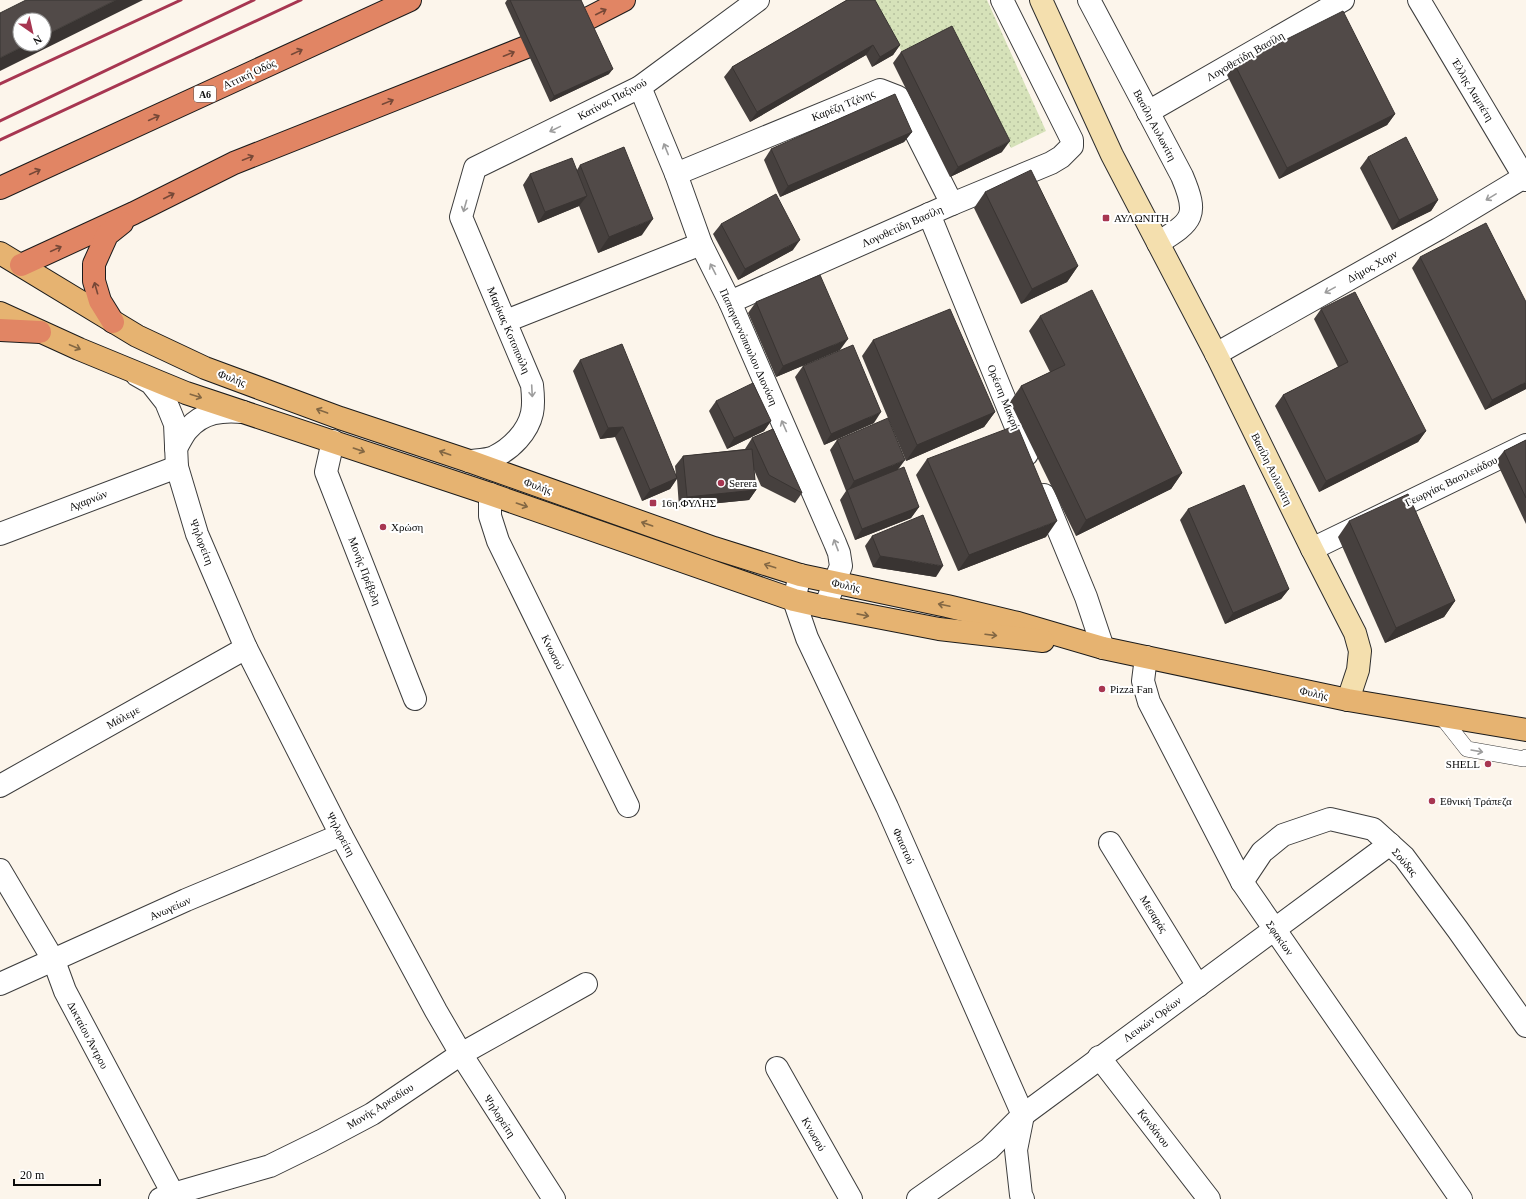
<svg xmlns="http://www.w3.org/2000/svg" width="1526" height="1199" viewBox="0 0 1526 1199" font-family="Georgia,serif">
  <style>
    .grass { fill: url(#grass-dots) }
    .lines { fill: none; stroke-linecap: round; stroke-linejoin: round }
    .service-casing { stroke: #3d3d3d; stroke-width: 16 }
    .minor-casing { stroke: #3d3d3d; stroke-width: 24 }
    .tertiary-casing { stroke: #3d3d3d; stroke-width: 24 }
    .secondary-casing { stroke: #2c2c2c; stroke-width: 24 }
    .primary-casing { stroke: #1b1b1b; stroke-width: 24 }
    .motorway-casing { stroke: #1b1b1b; stroke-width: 24 }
    .service { stroke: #fff; stroke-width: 15 }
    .minor { stroke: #fff; stroke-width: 22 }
    .tertiary { stroke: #fff; stroke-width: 22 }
    .secondary { stroke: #f4dfae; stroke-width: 22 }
    .primary { stroke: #e6b371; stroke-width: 22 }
    .motorway { stroke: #e18564; stroke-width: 22 }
    .rail { stroke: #a73651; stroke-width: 3 }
    .wall { fill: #46403e }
    .shaded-wall { fill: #393432 }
    .building { fill: #514a48; stroke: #393432 }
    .oneway { stroke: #764837 }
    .oneway2 { stroke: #9d9d9d }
    .oneway3 { stroke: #836743 }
    .poi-dot { fill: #a73651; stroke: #fff; stroke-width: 1.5 }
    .labels { text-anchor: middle; stroke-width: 4; stroke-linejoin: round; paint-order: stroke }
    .shield { fill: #fff; stroke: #545454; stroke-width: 1 }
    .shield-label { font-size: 10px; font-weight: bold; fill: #0a0a0a }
    .street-label { font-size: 11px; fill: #0a0a0a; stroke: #fff }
    .poi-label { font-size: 11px; fill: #0a0a0a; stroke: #fff; text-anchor: start }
  </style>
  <defs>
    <pattern id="grass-dots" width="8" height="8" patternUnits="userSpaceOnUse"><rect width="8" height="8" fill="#d6e2b9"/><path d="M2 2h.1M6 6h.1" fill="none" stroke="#b6c19e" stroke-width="1.8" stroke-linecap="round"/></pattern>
  </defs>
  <rect width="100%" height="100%" fill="#fcf5eb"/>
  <path class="grass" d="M873,0H987L1046,131L1011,148L949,33L902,52Z"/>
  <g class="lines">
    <g class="service-casing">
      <path id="service" d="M1441,716L1467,749L1524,759L1526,757"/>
    </g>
    <g class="minor-casing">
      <g id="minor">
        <path d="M1089,0L1182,176C1199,216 1193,221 1158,243"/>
        <path d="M1419,0L1526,180"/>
        <path d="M1148,112L1343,0"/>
        <path d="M676,174L880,90L898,97L952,204"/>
        <path d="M929,214L1027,454"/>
        <path d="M730,302L952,204L1051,163L1061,157L1072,146V140L1002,0"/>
        <path d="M506,321L701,244"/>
        <path d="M1216,354L1438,229L1526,176"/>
        <path d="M137,375L151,383L166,402L175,424L177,467L197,534L246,648L341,835L436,1011L461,1054L554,1199"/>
        <path d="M333,441L326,472L415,699"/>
        <path d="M176,448C180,442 183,434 188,429C203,412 222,410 243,412"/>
        <path d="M490,494V516L498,541L628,806"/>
        <path d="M1044,495L1086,597L1103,648"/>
        <path d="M0,534L177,467"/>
        <path d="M1312,549L1526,445"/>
        <path d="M800,575L794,600L807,638L887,807L1023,1115L1016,1150L1021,1195L1023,1199"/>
        <path d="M1146,657L1143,681L1149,702L1242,882L1461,1199"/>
        <path d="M0,786L246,648"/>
        <path d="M1110,843L1198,986"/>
        <path d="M0,870L54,961L65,991L173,1194L178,1199"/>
        <path d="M1242,882L1262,852L1283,835L1330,819L1373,829L1404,857L1458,930L1526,1026"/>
        <path d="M0,984L186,900L341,835"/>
        <path d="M1099,1057L1209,1199"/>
        <path d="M777,1068L851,1199"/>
        <path d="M160,1199L173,1194L270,1166L321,1141L372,1114L461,1054L586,984"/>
        <path d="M918,1199L989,1149L1023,1115L1390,844"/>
      </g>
    </g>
    <g class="tertiary-casing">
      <g id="tertiary">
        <path d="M640,87L676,174L701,244L730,302L835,543L839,553L841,566L825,607"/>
        <path d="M469,461C477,460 487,460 494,457C511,449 528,432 532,413C534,404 533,394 532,385L461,217L475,168L640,87L758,0"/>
      </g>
    </g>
    <g class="secondary-casing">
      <path id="secondary" d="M1041,0L1112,155L1216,354L1312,549L1355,633L1360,651L1358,670L1348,700"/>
    </g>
    <g class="primary-casing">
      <g id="primary">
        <path d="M0,253L137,336L205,368L340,418L469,461L714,548L800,575L947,606L1018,623L1103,648L1348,700L1526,730"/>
        <path d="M0,313L79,349L186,393L490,494L794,600L825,607L939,629L1043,641"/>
      </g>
    </g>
    <g class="motorway-casing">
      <g id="motorway">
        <path d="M0,188L410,0"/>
        <path d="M21,265L134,213L234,163L554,36L624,0"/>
        <path d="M113,322L100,301L94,281V264L107,235L122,223"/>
        <path d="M0,330L40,332"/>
      </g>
    </g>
    <use href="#service" class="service"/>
    <use href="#minor" class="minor"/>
    <use href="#tertiary" class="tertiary"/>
    <use href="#secondary" class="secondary"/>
    <use href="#primary" class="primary"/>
    <use href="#motorway" class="motorway"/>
    <g class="rail">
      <path d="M0,84L181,0"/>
      <path d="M0,121L254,0"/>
      <path d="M0,140L301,0"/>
    </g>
  </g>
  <g class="wall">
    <path d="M507,0H581L609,74L550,102L505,3Z"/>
    <path d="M847,0L900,45L893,55L872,67L866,55L750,122L724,77L732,67Z"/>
    <path d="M901,52L1002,152L950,177L893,63Z"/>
    <path d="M1235,65L1395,114L1387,125L1279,179L1227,75Z"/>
    <path d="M912,132L904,142L780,197L764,160L771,149Z"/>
    <path d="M1368,157L1438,200L1431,211L1392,230L1360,168Z"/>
    <path d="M580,165L642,235L598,253L579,206L538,223L523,185L530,174L577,170Z"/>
    <path d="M985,192L1078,266L1067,282L1021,304L974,208Z"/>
    <path d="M721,224L793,250L738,280L713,234Z"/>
    <path d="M1420,257L1526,389L1485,410L1412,268Z"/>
    <path d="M756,302L840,350L776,377L748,313Z"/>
    <path d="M1321,309L1426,431L1418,442L1319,492L1275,406L1283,395L1338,367L1314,319Z"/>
    <path d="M1040,316L1182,473L1171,489L1076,536L1010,402L1021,386L1050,372L1029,331Z"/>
    <path d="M873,340L995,412L984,427L906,461L862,356Z"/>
    <path d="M580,360L676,476L675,466L683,456L745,449L752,438L802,493L795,503L761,486L754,470L756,490L749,500L679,507L677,479L670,489L642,501L615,437L600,439L573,371Z"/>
    <path d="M803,366L874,423L824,445L795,377Z"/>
    <path d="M716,401L771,421L764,431L727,449L709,411Z"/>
    <path d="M837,440L898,470L919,507L911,518L855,540L840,500L846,491L830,450Z"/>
    <path d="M1526,440V524L1496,461L1504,451Z"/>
    <path d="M927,459L1046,537L958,571L916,475Z"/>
    <path d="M1188,509L1289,589L1281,599L1225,624L1180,520Z"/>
    <path d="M1349,521L1455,601L1444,617L1385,643L1338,537Z"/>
    <path d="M872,536L936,577L873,567L865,546Z"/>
  </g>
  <g class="shaded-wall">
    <path d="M116,0H143L0,71V58L28,44H44V36Z"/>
    <path d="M873,45L866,55L750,122L757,112Z"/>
    <path d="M900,45L893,55L872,67L880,57Z"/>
    <path d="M613,69L609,74L550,102L554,96Z"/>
    <path d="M1395,114L1387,125L1279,179L1287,168Z"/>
    <path d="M912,132L904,142L780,197L788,186Z"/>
    <path d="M1010,141L1002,152L950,177L958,167Z"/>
    <path d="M587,196L579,206L538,223L545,212Z"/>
    <path d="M1438,200L1431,211L1392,230L1399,220Z"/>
    <path d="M653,219L642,235L598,253L609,237Z"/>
    <path d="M800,240L793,250L738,280L745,269Z"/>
    <path d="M1078,266L1067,282L1021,304L1032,289Z"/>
    <path d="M848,339L840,350L776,377L783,366Z"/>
    <path d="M1526,382V389L1485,410L1492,400Z"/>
    <path d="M881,412L874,423L824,445L831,434Z"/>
    <path d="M995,412L984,427L906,461L917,445Z"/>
    <path d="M771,421L764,431L727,449L734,438Z"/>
    <path d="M623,427L615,437L600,439L608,428Z"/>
    <path d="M1426,431L1418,442L1319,492L1326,481Z"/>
    <path d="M905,460L897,471L848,491L854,481Z"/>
    <path d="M1182,473L1171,489L1076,536L1086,520Z"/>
    <path d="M677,478L670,489L642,501L650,490Z"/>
    <path d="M756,490L749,500L679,507L687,497Z"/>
    <path d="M919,507L911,518L855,540L862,529Z"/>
    <path d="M1057,521L1046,537L958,571L969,555Z"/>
    <path d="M880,556L943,566L936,577L873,567Z"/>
    <path d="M1289,589L1281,599L1225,624L1233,613Z"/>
    <path d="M1455,601L1444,617L1385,643L1396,628Z"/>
  </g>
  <g class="building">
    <path d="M26,0H116L44,36V20H20V44H28L0,58V13Z"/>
    <path d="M510,0H581L613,69L554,96Z"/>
    <path d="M847,0H875L900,45L880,57L873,45L757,112L732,67Z"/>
    <path d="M1343,11L1395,114L1287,168L1235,65Z"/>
    <path d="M952,26L1010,141L958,167L901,52Z"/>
    <path d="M895,94L912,132L788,186L771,149Z"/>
    <path d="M1406,137L1438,200L1399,220L1368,157Z"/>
    <path d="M624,147L653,219L609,237L580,165Z"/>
    <path d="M572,158L587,196L545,212L530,174Z"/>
    <path d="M1031,170L1078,266L1032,289L985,192Z"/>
    <path d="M776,194L800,240L745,269L721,224Z"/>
    <path d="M1486,223L1526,302V382L1492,400L1420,257Z"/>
    <path d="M820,275L848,339L783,366L756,302Z"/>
    <path d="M1092,290L1182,473L1086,520L1021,386L1065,365L1040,316Z"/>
    <path d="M1355,292L1426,431L1326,481L1283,395L1348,362L1321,309Z"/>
    <path d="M950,309L995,412L917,445L873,340Z"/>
    <path d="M622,344L677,478L650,490L623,427L608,428L580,360Z"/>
    <path d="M853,345L881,412L831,434L803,366Z"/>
    <path d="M753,383L771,421L734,438L716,401Z"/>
    <path d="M888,418L905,460L854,481L837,440Z"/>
    <path d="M1017,425L1057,521L969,555L927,459Z"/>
    <path d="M773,429L802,493L769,475L752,438Z"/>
    <path d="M1526,440V498L1504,451Z"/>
    <path d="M752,449L756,490L687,497L683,456Z"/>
    <path d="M904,467L919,507L862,529L847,490Z"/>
    <path d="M1244,485L1289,589L1233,613L1188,509Z"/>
    <path d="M1408,494L1455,601L1396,628L1349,521Z"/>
    <path d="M923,515L943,566L880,556L872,536Z"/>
  </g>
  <defs><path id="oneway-shaft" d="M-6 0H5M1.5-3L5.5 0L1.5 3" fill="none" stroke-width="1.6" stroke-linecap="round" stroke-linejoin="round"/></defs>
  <g class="oneway">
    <use href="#oneway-shaft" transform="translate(601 12) rotate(-27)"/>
    <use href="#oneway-shaft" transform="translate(297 52) rotate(-25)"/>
    <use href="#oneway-shaft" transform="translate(509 54) rotate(-22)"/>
    <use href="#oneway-shaft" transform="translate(388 102) rotate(-22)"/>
    <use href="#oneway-shaft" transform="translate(154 118) rotate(-25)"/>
    <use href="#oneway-shaft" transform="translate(248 158) rotate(-22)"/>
    <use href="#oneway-shaft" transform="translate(35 172) rotate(-25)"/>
    <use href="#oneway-shaft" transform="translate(169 196) rotate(-27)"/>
    <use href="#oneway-shaft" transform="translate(56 249) rotate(-25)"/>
    <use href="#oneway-shaft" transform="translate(96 288) rotate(-106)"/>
  </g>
  <g class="oneway2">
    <use href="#oneway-shaft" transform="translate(555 129) rotate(154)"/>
    <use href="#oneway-shaft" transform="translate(666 149) rotate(-112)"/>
    <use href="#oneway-shaft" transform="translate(1491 197) rotate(149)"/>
    <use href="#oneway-shaft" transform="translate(465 206) rotate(106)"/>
    <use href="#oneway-shaft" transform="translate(713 269) rotate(-117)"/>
    <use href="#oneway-shaft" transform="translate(1330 290) rotate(151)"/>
    <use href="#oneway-shaft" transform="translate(532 391) rotate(87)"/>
    <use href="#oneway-shaft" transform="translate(784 426) rotate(-114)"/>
    <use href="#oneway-shaft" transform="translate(836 545) rotate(-111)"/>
    <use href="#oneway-shaft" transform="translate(1477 751) rotate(10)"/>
  </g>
  <g class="oneway3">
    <use href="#oneway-shaft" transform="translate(75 347) rotate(23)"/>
    <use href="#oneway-shaft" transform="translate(196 396) rotate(18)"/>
    <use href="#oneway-shaft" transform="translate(322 411) rotate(-160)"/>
    <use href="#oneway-shaft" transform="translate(359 450) rotate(19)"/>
    <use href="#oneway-shaft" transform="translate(445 453) rotate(-161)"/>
    <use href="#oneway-shaft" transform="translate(522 505) rotate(19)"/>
    <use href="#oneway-shaft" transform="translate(647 524) rotate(-161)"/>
    <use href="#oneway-shaft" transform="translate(770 566) rotate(-162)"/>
    <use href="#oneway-shaft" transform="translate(944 605) rotate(-168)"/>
    <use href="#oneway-shaft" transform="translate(863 615) rotate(11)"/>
    <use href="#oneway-shaft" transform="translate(991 635) rotate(7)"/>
  </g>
  <g class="poi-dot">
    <rect x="1102" y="214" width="8" height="8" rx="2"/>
    <circle cx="721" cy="483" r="4"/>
    <rect x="649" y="499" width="8" height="8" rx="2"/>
    <circle cx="383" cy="527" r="4"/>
    <circle cx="1102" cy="689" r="4"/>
    <circle cx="1488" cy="764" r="4"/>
    <circle cx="1432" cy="801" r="4"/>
  </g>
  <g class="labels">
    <rect class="shield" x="194" y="86" width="22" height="16" rx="3"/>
    <g class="shield-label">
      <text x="205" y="98">Α6</text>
    </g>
    <g class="street-label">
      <text transform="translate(1245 56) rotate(-30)" y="4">Λογοθετίδη Βασίλη</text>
      <text transform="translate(249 74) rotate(-25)" y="4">Αττική Οδός</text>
      <text transform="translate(1473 90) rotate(59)" y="4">Έλλης Λαμπέτη</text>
      <text transform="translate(612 99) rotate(-28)" y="4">Κατίνας Παξινού</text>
      <text transform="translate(843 105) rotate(-22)" y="4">Καρέζη Τζένης</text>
      <text transform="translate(1155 125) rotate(62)" y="4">Βασίλη Αυλωνίτη</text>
      <text transform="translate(902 226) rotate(-24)" y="4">Λογοθετίδη Βασίλη</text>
      <text transform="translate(1372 266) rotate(-29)" y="4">Δήμος Χορν</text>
      <text transform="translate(509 330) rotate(67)" y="4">Μαρίκας Κοτοπούλη</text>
      <text transform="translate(749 347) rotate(66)" y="4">Παπαγιαννόπουλου Διονύση</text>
      <text transform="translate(232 378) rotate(20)" y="4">Φυλής</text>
      <text transform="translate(1004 397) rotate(68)" y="4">Ορέστη Μακρή</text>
      <text transform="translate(1272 469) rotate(64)" y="4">Βασίλη Αυλωνίτη</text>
      <text transform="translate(1451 481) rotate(-26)" y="4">Γεωργίας Βασιλειάδου</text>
      <text transform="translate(538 486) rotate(19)" y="4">Φυλής</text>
      <text transform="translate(88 500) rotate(-21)" y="4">Αχαρνών</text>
      <text transform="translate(202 542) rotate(69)" y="4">Ψηλορείτη</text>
      <text transform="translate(365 571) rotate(69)" y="4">Μονής Πρέβελη</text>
      <text transform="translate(846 585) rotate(12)" y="4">Φυλής</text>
      <text transform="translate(553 652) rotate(64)" y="4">Κνωσού</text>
      <text transform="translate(1314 693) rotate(12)" y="4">Φυλής</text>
      <text transform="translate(123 717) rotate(-29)" y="4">Μάλεμε</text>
      <text transform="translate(341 834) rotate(62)" y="4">Ψηλορείτη</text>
      <text transform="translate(904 846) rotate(66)" y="4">Φαιστού</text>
      <text transform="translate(1405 862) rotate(49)" y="4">Σούδας</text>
      <text transform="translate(170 908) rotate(-24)" y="4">Ανωγείων</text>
      <text transform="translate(1154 914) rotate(58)" y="4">Μεσαράς</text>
      <text transform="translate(1280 938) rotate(55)" y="4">Σφακίων</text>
      <text transform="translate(1152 1019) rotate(-36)" y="4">Λευκών Ορέων</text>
      <text transform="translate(88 1035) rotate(62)" y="4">Δικταίου Άντρου</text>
      <text transform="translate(380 1106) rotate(-32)" y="4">Μονής Αρκαδίου</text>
      <text transform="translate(500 1116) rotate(57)" y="4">Ψηλορείτη</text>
      <text transform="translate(1154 1128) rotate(52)" y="4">Κανδάνου</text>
      <text transform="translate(814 1134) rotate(60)" y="4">Κνωσού</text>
    </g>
    <g class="poi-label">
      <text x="1114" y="222">ΑΥΛΩΝΙΤΗ</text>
      <text x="729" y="487">Serera</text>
      <text x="661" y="507">16η ΦΥΛΗΣ</text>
      <text x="391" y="531">Χρώση</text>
      <text x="1110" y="693">Pizza Fan</text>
      <text x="1480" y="768" text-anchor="end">SHELL</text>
      <text x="1440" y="805">Εθνική Τράπεζα</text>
    </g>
  </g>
  <g transform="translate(32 32) rotate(146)"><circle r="19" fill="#ffffff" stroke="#9d9d9d"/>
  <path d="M0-3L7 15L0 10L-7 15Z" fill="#a73651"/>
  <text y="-6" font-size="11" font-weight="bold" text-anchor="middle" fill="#0a0a0a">N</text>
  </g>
  <path d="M14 1179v6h86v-6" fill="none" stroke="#0a0a0a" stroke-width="2"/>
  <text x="20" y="1179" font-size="12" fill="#0a0a0a" stroke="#ffffff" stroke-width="3" paint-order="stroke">20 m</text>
</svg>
